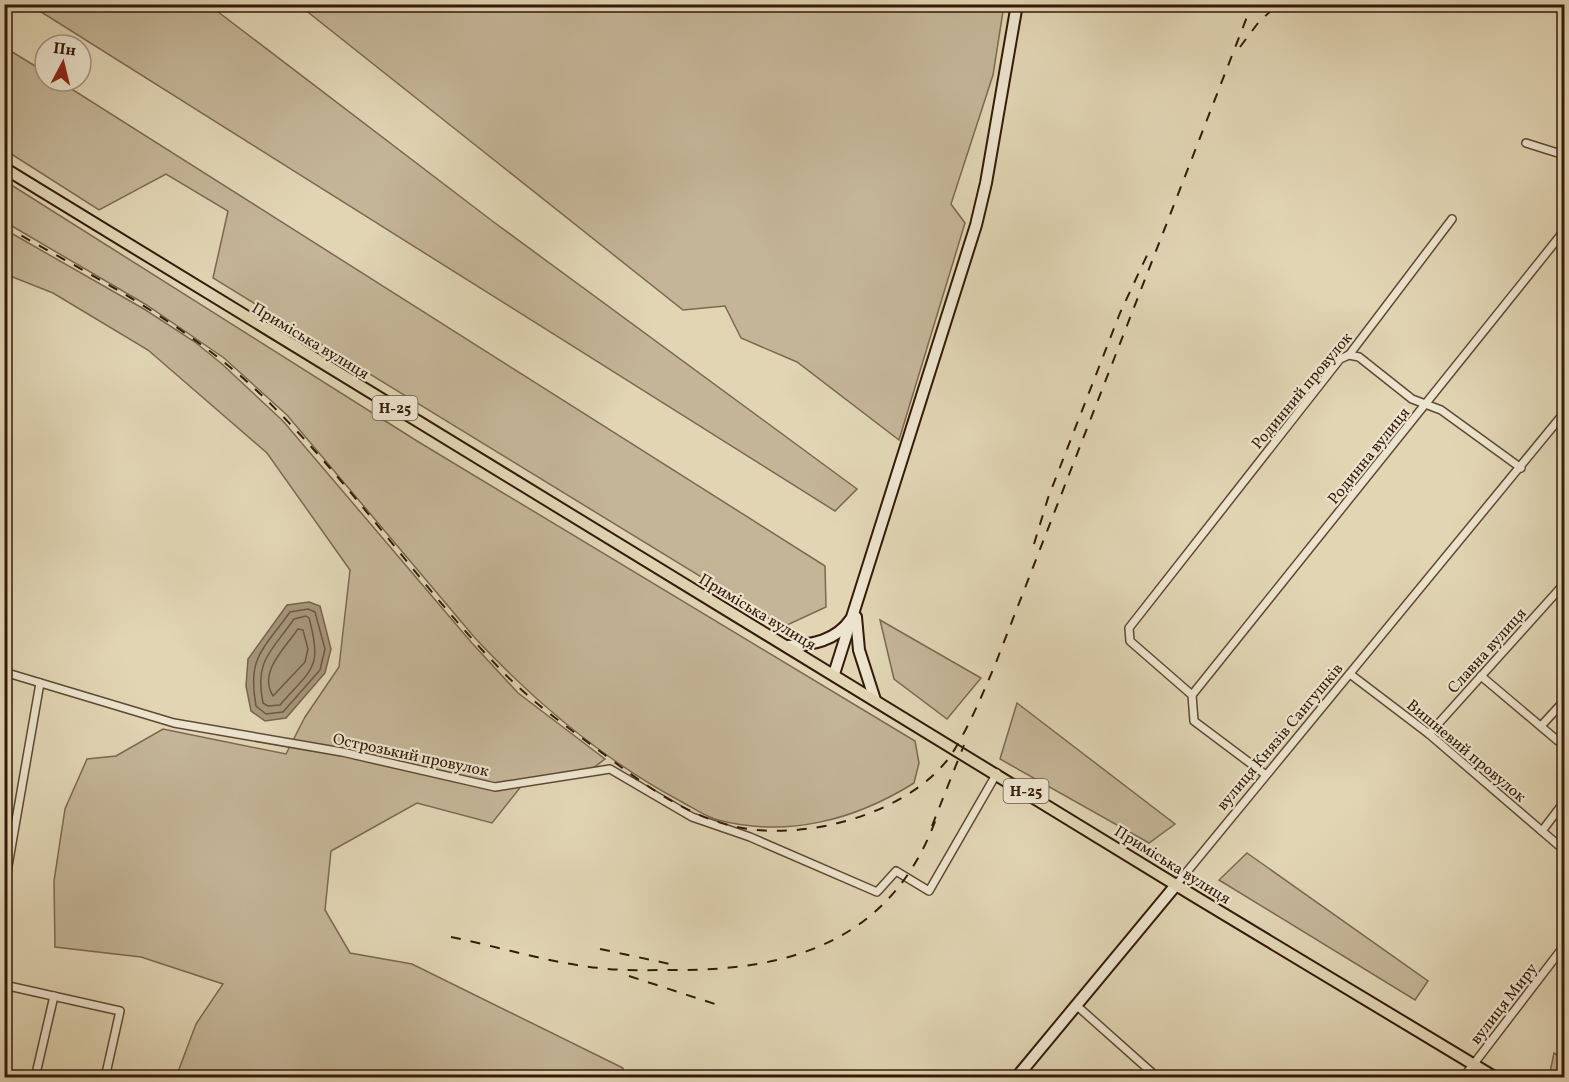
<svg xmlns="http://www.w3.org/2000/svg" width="1569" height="1082" viewBox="0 0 1569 1082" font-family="Vollkorn,serif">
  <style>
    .green { fill: #c4b597; stroke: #7c6850; stroke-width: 1.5 }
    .water { fill: #a6957a; stroke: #78644c; stroke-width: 1.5 }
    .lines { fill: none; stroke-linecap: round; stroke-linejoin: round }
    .shore { stroke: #6d5841; stroke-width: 1.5 }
    .minor-casing { stroke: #5f4933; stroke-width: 10 }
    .secondary-casing { stroke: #341a08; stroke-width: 14 }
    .primary-casing { stroke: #341a08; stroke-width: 14 }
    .minor { stroke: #ece4ce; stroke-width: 7 }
    .secondary { stroke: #ece4ce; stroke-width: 10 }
    .primary { stroke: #e1d5b4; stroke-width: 10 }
    .rail { stroke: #341a08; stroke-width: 2; stroke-dasharray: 10 10; stroke-linecap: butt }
    .labels { text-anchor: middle; stroke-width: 4.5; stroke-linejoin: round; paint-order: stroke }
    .shield { fill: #ece4ce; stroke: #6b5743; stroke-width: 1.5 }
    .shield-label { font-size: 15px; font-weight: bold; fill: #341a08 }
    .street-label { font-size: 16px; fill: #341a08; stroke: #ece4ce }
  </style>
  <rect width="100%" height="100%" fill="#e1d5b4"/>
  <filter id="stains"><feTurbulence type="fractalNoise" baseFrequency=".00333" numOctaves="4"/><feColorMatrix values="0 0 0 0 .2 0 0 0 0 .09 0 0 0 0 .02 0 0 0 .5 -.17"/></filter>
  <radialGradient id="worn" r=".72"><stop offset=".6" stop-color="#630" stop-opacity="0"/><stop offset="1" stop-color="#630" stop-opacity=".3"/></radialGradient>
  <g class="green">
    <path d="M30,5H209L495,223L857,489L835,511Z"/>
    <path d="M299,5H1004L993,75L951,204L965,223L899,440L797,362L741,338L725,306L683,310Z"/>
    <path d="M4,47L45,72V81H59L825,566L826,607L783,627L213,278L228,211L166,174L99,210L5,150Z"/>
    <path d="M5,181L417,441L915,741L919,763L914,783C855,820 787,838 718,820C706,817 693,808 682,802C605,761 534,701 475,638L287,415L224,358L145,304L5,222Z"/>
    <path d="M4,229L144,309L195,342L222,364L283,421L471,642L518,693L605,759L592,769L527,779L492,823L417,803L331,851L325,910L350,953L412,964L623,1068V1077H176L196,1024L223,984L141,957L55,947L54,881L65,809L87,759L116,756L163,729L286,754L305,717L339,667L350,570L267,453L148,350L53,293L5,274Z"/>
    <path d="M880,620L981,678L947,719L894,679Z"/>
    <path d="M1017,703L1175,824L1149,843L1000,759Z"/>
    <path d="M1247,853L1428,981L1415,1000L1219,880Z"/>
    <path d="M1554,1053L1564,1059V1077H1549Z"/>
  </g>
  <path class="water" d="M309,602L320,606L331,649L325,673L286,718L265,721L251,711L246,686L248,659L287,605Z"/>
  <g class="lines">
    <g class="shore">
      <path d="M308,609L315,612L325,649L320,670L283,712L266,714L256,706C247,657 263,650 290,612Z"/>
      <path d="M306,616L309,618C323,669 312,668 280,705L268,706L263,703C254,660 272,651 294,619Z"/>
      <path d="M298,629L303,630L308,649L305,662L273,696C258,672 285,648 298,629Z"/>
    </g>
    <g class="minor-casing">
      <g id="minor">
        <path d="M1526,143L1564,155"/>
        <path d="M1349,355L1359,357L1412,399L1441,410L1521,468"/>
        <path d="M4,672L174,723L342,752L495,787L610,769L692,817L750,837L877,892L896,871L929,891L997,773"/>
        <path d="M1350,674L1429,734L1564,850"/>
        <path d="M1481,676L1564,746"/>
        <path d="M1192,695L1564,231"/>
        <path d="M1541,726L1564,701"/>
        <path d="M1429,734L1564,584"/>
        <path d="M1266,775L1194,721L1192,695L1130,641L1129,628L1340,359L1349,355L1452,219"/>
        <path d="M1542,831L1564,802"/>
        <path d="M1176,885L1564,413"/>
        <path d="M4,889L40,683"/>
        <path d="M4,985L120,1011L105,1078"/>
        <path d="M1076,1005L1158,1078"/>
        <path d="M35,1078L54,996"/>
        <path d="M1463,1078L1564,946"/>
      </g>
    </g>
    <g class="secondary-casing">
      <g id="secondary">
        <path d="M856,617L859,650L875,700"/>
        <path d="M787,646C812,645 836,641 851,619"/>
        <path d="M834,674L976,225L986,183L1017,4"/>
        <path d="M1016,1078L1176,885"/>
      </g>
    </g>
    <g class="primary-casing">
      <path id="primary" d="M4,168L1194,896L1496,1078"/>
    </g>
    <use href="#minor" class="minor"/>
    <use href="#secondary" class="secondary"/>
    <use href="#primary" class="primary"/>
    <g class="rail">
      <path d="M1240,47L1258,23L1278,4"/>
      <path d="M4,226C91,275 182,321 255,389C347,475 416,583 504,673C534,704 570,729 605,755C678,810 729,844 825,826C872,817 931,791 956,747C971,722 983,693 995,665L1252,4"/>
      <path d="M1034,544L1048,498L1120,313L1149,251"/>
      <path d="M932,826L964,745"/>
      <path d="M451,937C500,947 550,963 599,968C623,971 647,970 672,970C791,971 891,941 936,819"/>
      <path d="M600,949L670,964"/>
      <path d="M629,976L718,1005"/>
    </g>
  </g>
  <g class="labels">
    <g class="shield">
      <rect x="372.5" y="396" width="45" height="24" rx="4.5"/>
      <rect x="1003.5" y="779" width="45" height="24" rx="4.5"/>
    </g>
    <g class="shield-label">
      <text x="395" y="413">Н-25</text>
      <text x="1026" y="796">Н-25</text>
    </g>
    <g class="street-label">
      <text transform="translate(311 340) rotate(31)" y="6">Приміська вулиця</text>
      <text transform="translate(1301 390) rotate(-50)" y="6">Родинний провулок</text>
      <text transform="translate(1368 455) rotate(-51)" y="6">Родинна вулиця</text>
      <text transform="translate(758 611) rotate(31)" y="6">Приміська вулиця</text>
      <text transform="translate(1486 650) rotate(-48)" y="6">Славна вулиця</text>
      <text transform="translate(1279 736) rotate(-50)" y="6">вулиця Князів Сангушків</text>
      <text transform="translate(1467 750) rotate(40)" y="6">Вишневий провулок</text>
      <text transform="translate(411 754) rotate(12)" y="6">Острозький провулок</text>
      <text transform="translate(1173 864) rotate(32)" y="6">Приміська вулиця</text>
      <text transform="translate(1503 1003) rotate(-52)" y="6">вулиця Миру</text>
    </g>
  </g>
  <rect width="1569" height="1082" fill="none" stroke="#e1d5b4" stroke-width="24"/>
  <rect x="6" y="6" width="1557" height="1070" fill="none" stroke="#341a08" stroke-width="3"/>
  <rect x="12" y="12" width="1545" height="1058" fill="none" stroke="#341a08" stroke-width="1.5"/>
  <g transform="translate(63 63) rotate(7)"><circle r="28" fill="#ece4ce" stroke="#a2937f" stroke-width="1.5"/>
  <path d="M0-4.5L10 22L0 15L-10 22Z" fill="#8f2418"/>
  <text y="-9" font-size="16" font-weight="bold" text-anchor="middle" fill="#341a08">Пн</text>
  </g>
  <rect width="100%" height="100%" filter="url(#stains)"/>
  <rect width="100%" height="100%" fill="url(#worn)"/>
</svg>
